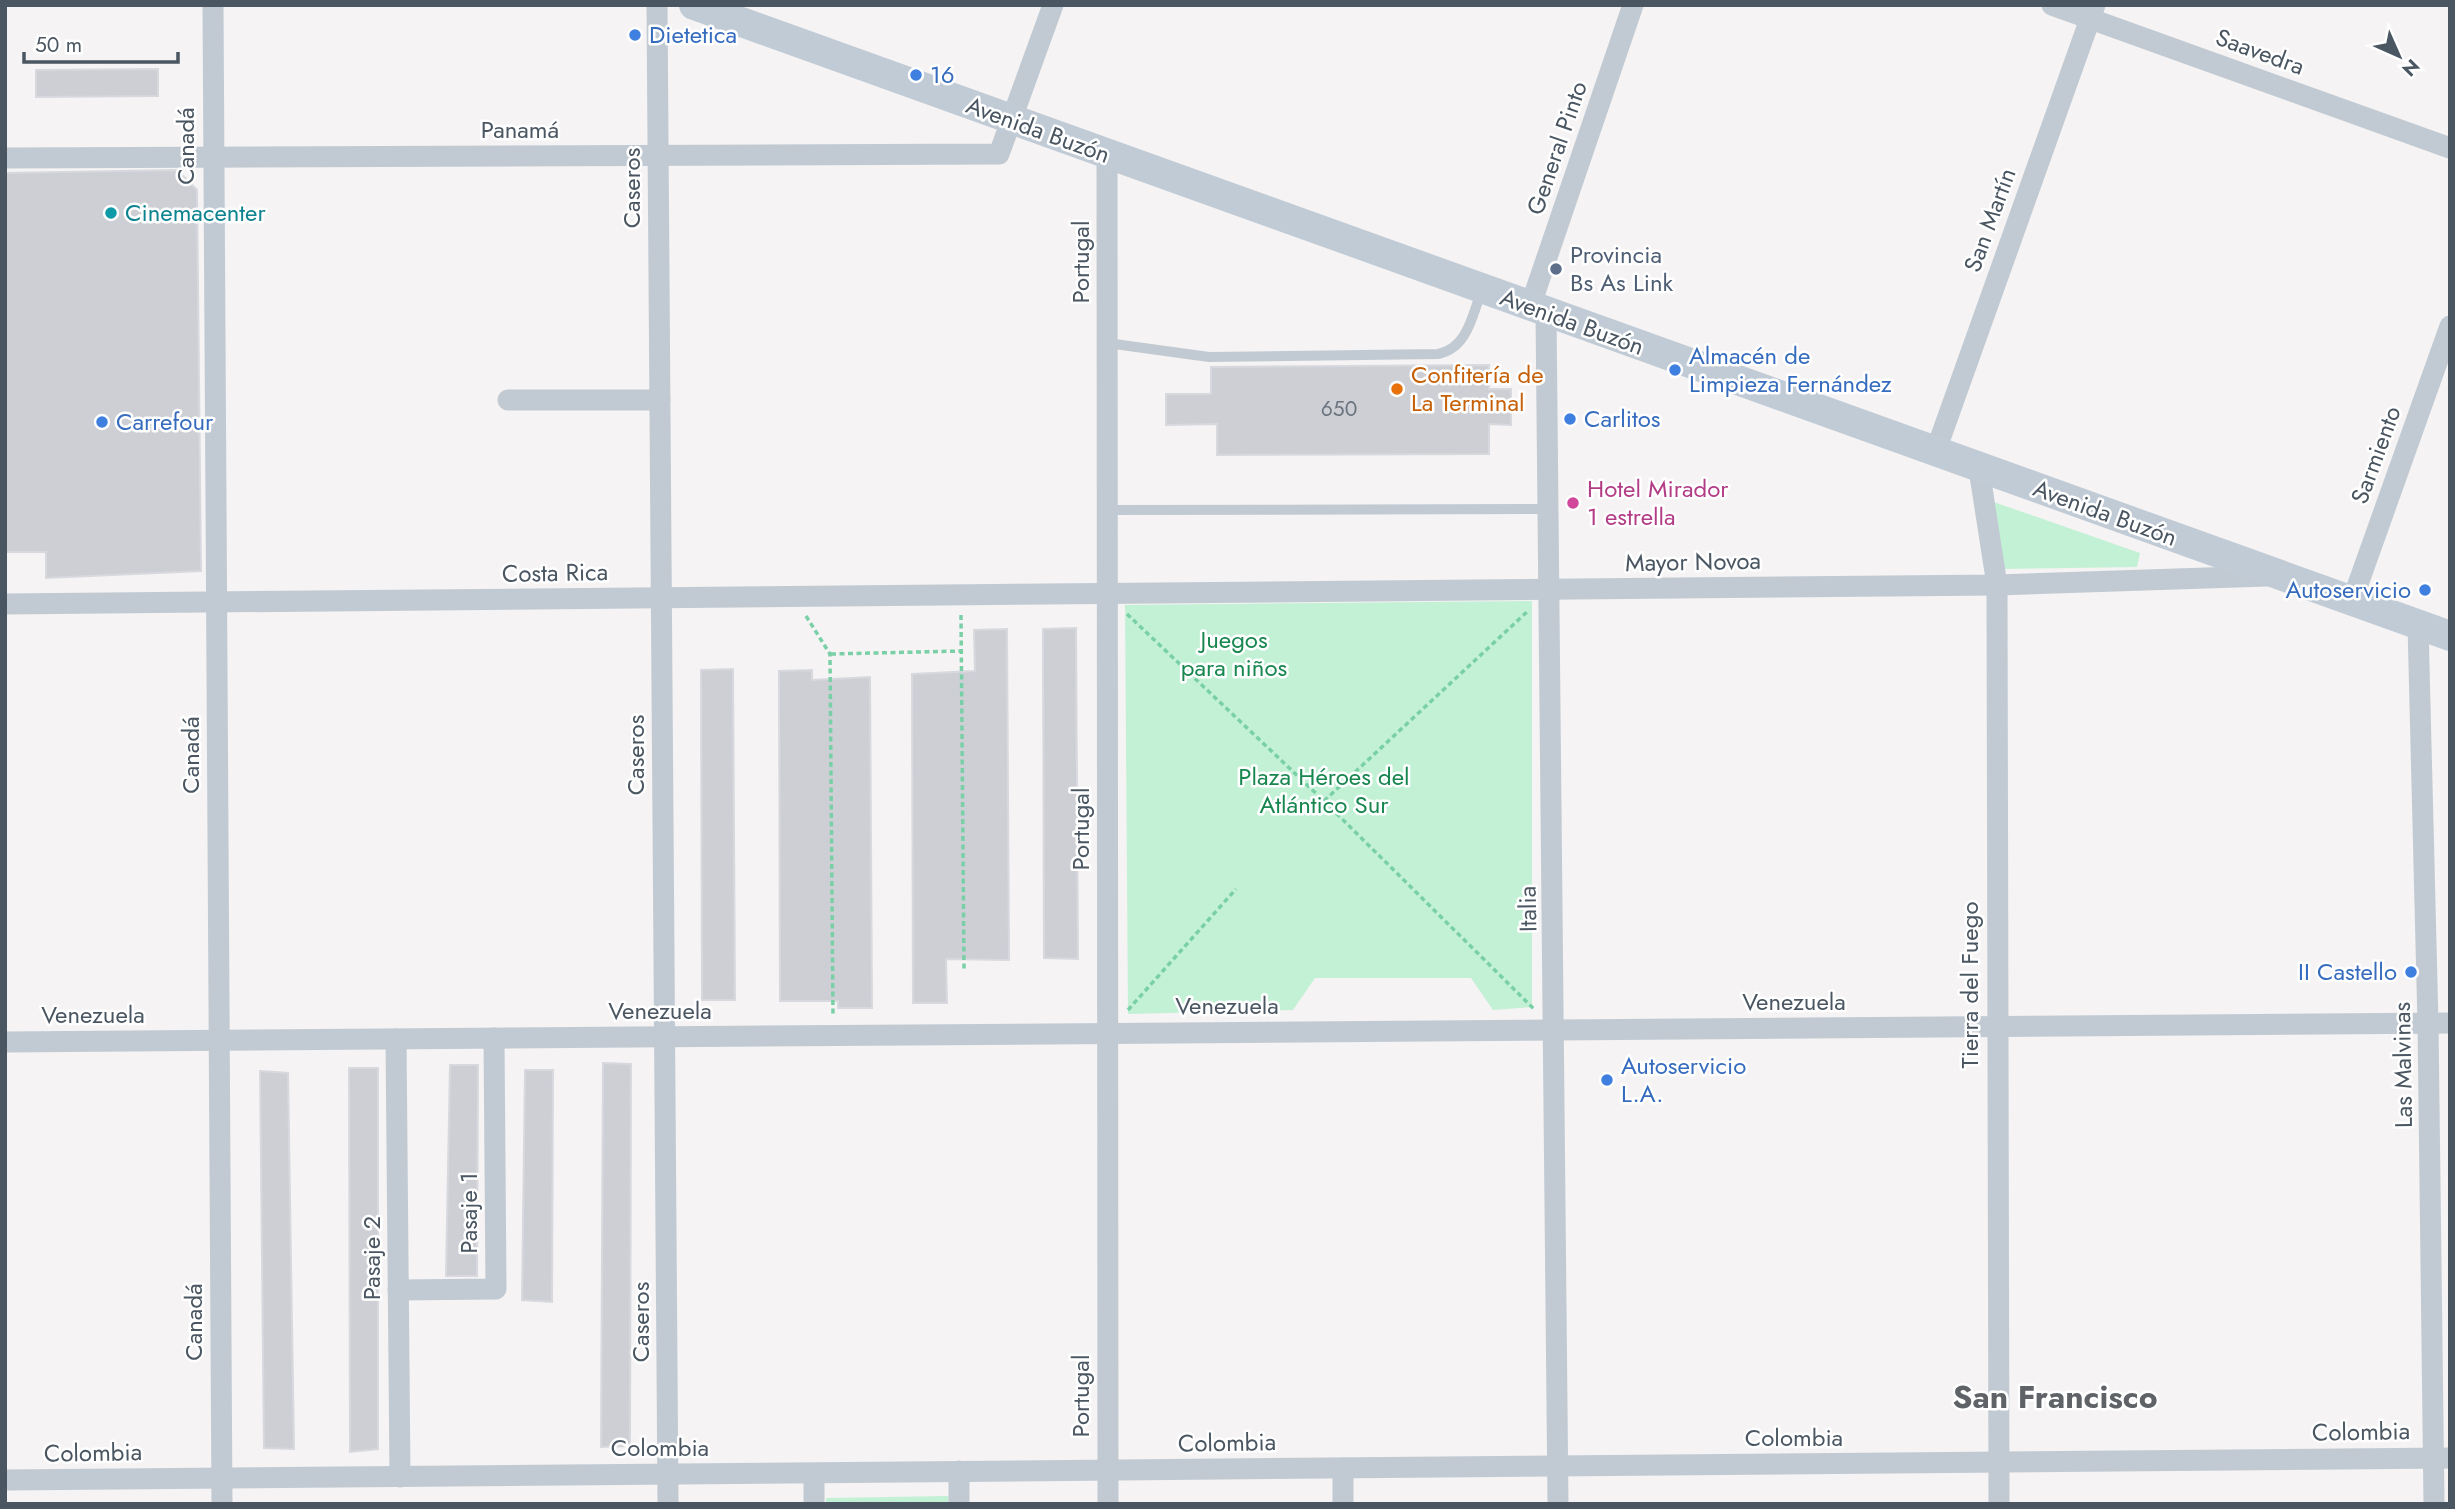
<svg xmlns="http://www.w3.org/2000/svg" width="2455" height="1509" viewBox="0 0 2455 1509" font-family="Jost,sans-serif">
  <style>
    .green { fill: #c3f1d5 }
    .building { fill: #cdcfd5; stroke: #d7d9de; stroke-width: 2 }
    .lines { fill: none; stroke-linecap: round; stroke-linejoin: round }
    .path { stroke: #7ad0a6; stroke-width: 3.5; stroke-dasharray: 5 3.5; stroke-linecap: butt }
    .lane { stroke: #c1cad2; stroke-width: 10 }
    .street { stroke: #c1cad2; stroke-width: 21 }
    .secondary { stroke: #c1cbd6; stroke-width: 30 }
    .shop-dot { fill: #3f7fe0; stroke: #fff; stroke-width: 2.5 }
    .culture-dot { fill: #0f9aa8; stroke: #fff; stroke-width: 2.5 }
    .service-dot { fill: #5c6f8a; stroke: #fff; stroke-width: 2.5 }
    .food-dot { fill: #e8710a; stroke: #fff; stroke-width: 2.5 }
    .hotel-dot { fill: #d1479c; stroke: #fff; stroke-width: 2.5 }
    .labels { text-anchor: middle; stroke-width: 5; stroke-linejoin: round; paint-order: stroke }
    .number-label { font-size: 21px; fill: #6b747e }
    .shop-label { font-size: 24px; fill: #366cbe; stroke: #fff; text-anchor: start }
    .street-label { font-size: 24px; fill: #4a5661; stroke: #fff }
    .culture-label { font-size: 24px; fill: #0d838f; stroke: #fff; text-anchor: start }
    .service-label { font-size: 24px; fill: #4e5e75; stroke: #fff; text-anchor: start }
    .food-label { font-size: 24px; fill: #c56008; stroke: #fff; text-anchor: start }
    .hotel-label { font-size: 24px; fill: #b23c85; stroke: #fff; text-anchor: start }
    .park-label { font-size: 24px; fill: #17864f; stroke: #fff }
    .district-label { font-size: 32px; font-weight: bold; fill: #5f6368; stroke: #fff }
  </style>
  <rect width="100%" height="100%" fill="#f5f3f3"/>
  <g class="green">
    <path d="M1985,499L2140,553L2137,567L2001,569Z"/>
    <path d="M1532,601V1007L1493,1010L1471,978H1315L1293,1010L1128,1014L1125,605Z"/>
    <path d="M948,1496L949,1504H826V1498Z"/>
  </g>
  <g class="building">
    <path d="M158,69V96L36,97V70Z"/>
    <path d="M177,170L197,190L201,571L46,578V552H5V173Z"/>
    <path d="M1489,365V389H1511V425L1489,424V454L1217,455V424L1166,425V394H1211V367Z"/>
    <path d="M1076,628L1078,959L1044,958L1043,629Z"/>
    <path d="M1007,629L1009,960L946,959L947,1003H913L912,674L975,671L974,630Z"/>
    <path d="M733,669L735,1000H702L701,670Z"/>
    <path d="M812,670V680L870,677L872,1008H838V1001H780L779,671Z"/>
    <path d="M603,1063L631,1064L630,1446L601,1447Z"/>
    <path d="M450,1065H478L477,1276H446Z"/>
    <path d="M349,1068H378V1449L350,1452Z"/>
    <path d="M525,1070H553L552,1302L522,1300Z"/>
    <path d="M260,1071L288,1073L294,1449L264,1448Z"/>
  </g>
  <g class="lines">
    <g class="path">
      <path d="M1127,614L1324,801L1534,1009"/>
      <path d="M961,615L964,969"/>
      <path d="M806,616L830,654L833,1015"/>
      <path d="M831,654L962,651"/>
      <path d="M1324,801L1529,610"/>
      <path d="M1128,1010L1236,889"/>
    </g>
    <g class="lane">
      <path d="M1107,343L1209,357L1438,354C1468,348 1472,315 1482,290"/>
      <path d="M1106,510L1549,509"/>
    </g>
    <g class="street">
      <path d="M213,5L222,1504"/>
      <path d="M657,5L668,1504"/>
      <path d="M2052,5L2450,148"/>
      <path d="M1107,155L1108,1504"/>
      <path d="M5,158L999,154L1053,5"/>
      <path d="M1530,307L1633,5"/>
      <path d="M1546,313L1558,1504"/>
      <path d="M508,400H660"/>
      <path d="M1935,453L2095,5"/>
      <path d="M1979,469L1997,585L1999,1504"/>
      <path d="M2352,601L2450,326"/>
      <path d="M5,604L1997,585L2267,576"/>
      <path d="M2418,625L2428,1023L2434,1504"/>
      <path d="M396,1039L400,1477"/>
      <path d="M5,1042L2450,1023"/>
      <path d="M398,1290L496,1289L494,1038"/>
      <path d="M1343,1468V1504"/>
      <path d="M959,1471V1504"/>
      <path d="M814,1474V1504"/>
      <path d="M5,1480L2450,1458"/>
    </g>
    <path class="secondary" d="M694,5L2450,636"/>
  </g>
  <g class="shop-dot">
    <circle cx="635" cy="35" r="7"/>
    <circle cx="916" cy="75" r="7"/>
    <circle cx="1675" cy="370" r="7"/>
    <circle cx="1570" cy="419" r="7"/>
    <circle cx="102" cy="422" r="7"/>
    <circle cx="2425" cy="590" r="7"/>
    <circle cx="2411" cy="972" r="7"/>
    <circle cx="1607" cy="1080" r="7"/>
  </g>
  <circle class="culture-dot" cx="111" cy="213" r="7"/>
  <circle class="service-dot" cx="1556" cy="269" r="7"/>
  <circle class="food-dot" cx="1397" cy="389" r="7"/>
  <circle class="hotel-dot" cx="1573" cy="503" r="7"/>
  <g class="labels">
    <g class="number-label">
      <text x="1339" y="416">650</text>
    </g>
    <g class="shop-label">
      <text x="649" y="43">Dietetica</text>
      <text x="930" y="83">16</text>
      <text x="1689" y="364">Almacén de<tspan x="1689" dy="28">Limpieza Fernández</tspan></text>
      <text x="1584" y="427">Carlitos</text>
      <text x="116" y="430">Carrefour</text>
      <text x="2411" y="598" text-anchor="end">Autoservicio</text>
      <text x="2397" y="980" text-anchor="end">II Castello</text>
      <text x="1621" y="1074">Autoservicio<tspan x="1621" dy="28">L.A.</tspan></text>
    </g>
    <g class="street-label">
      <text transform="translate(2260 52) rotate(20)" y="8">Saavedra</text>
      <text x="520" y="138">Panamá</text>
      <text transform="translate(1038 130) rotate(20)" y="8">Avenida Buzón</text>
      <text transform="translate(186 146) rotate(-90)" y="8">Canadá</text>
      <text transform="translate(1557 148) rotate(-71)" y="8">General Pinto</text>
      <text transform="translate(632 188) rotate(-90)" y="8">Caseros</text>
      <text transform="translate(1990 220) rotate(-70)" y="8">San Martín</text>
      <text transform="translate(1081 262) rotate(-90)" y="8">Portugal</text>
      <text transform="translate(1572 322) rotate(20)" y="8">Avenida Buzón</text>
      <text transform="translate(2376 455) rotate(-70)" y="8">Sarmiento</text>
      <text transform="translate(2105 513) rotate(20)" y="8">Avenida Buzón</text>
      <text transform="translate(1693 562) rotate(-1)" y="8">Mayor Novoa</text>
      <text transform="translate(555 573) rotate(-1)" y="8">Costa Rica</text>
      <text transform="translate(191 755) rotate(-90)" y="8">Canadá</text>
      <text transform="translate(636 755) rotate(-90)" y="8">Caseros</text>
      <text transform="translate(1081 829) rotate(-90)" y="8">Portugal</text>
      <text transform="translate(1528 909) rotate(-91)" y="8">Italia</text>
      <text transform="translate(1970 985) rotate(-90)" y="8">Tierra del Fuego</text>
      <text x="1794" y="1010">Venezuela</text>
      <text x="1227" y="1014">Venezuela</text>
      <text x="660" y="1019">Venezuela</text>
      <text x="93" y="1023">Venezuela</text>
      <text transform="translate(2403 1065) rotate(-91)" y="8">Las Malvinas</text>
      <text transform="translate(469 1213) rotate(-90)" y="8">Pasaje 1</text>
      <text transform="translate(372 1258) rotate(-90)" y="8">Pasaje 2</text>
      <text transform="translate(194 1322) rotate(-90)" y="8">Canadá</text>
      <text transform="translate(641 1322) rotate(-90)" y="8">Caseros</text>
      <text transform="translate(1081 1396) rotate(-90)" y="8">Portugal</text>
      <text transform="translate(2361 1432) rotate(-1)" y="8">Colombia</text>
      <text x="1794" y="1446">Colombia</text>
      <text transform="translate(1227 1443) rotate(-1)" y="8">Colombia</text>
      <text x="660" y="1456">Colombia</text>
      <text transform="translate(93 1453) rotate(-1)" y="8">Colombia</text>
    </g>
    <g class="culture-label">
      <text x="125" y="221">Cinemacenter</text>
    </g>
    <g class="service-label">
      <text x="1570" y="263">Provincia<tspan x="1570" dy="28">Bs As Link</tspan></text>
    </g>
    <g class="food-label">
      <text x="1411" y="383">Confitería de<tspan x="1411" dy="28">La Terminal</tspan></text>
    </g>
    <g class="hotel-label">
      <text x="1587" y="497">Hotel Mirador<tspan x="1587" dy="28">1 estrella</tspan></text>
    </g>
    <g class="park-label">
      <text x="1234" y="648">Juegos<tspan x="1234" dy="28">para niños</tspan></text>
      <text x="1324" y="785">Plaza Héroes del<tspan x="1324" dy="28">Atlántico Sur</tspan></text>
    </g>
    <g class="district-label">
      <text x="2055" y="1408">San Francisco</text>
    </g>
  </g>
  <rect width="2455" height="1509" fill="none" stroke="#4a5661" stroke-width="14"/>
  <g transform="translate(2399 56) rotate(135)" stroke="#ffffff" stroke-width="5" paint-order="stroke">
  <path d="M0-5L12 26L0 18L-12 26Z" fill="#4a5661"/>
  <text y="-10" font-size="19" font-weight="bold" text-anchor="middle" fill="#4a5661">N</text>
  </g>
  <path d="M24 52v10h154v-10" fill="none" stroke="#4a5661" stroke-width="3.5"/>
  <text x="35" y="52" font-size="21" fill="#4a5661" stroke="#ffffff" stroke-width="5" paint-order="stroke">50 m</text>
</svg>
